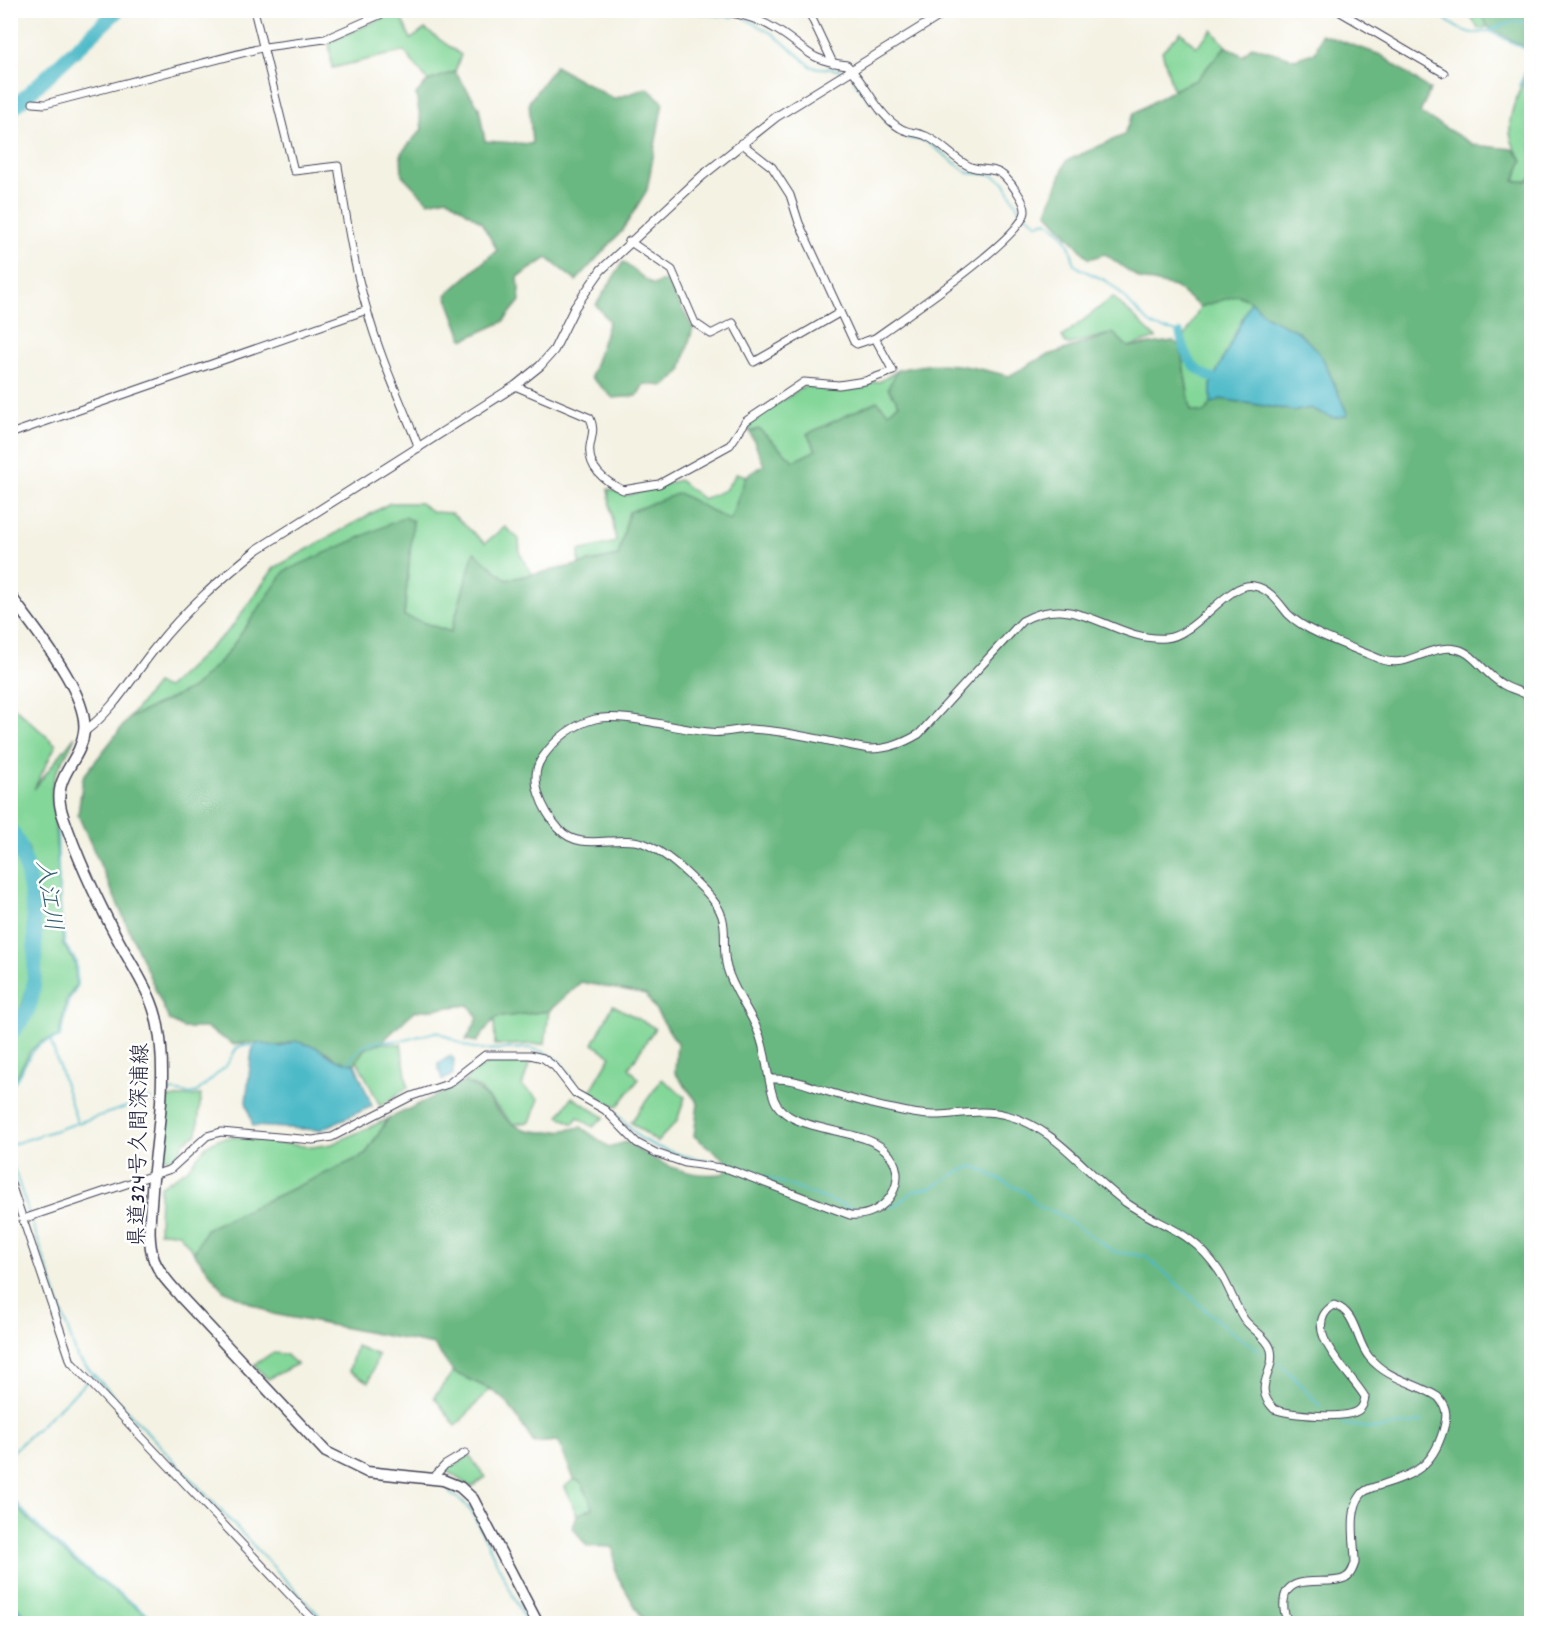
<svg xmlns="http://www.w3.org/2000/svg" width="1542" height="1634" viewBox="0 0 1542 1634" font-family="Dekko,'Klee One',sans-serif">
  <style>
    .green { fill: #83d799; stroke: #527c6a; stroke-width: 1.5 }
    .forest { fill: #6ab881; stroke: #466d5e; stroke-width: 1.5 }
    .water { fill: #4dbac8; stroke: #386e82; stroke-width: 1.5 }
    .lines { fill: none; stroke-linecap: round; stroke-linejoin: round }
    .stream { stroke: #4dbac8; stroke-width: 2 }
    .canal { stroke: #4dbac8; stroke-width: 9 }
    .river { stroke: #4dbac8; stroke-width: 15 }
    .minor-casing { stroke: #424154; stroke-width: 9 }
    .tertiary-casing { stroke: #424154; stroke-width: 10 }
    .secondary-casing { stroke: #424154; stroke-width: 13 }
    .minor { stroke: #fff; stroke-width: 7 }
    .tertiary { stroke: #fff; stroke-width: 8 }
    .secondary { stroke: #fff; stroke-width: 10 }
    .labels { text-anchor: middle; stroke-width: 5; stroke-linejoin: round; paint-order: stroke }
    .street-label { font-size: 22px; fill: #22223b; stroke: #fff }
    .water-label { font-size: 24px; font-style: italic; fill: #335f73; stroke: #fff }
  </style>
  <rect width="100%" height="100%" fill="#fff"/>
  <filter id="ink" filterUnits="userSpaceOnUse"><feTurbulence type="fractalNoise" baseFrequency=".0167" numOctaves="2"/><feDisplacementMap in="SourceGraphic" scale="12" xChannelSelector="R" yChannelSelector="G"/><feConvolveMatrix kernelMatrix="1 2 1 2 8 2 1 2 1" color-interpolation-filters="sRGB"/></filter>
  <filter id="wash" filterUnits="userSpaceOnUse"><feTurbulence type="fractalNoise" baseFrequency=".008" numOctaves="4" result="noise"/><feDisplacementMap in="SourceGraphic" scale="24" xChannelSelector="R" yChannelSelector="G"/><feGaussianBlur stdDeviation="1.35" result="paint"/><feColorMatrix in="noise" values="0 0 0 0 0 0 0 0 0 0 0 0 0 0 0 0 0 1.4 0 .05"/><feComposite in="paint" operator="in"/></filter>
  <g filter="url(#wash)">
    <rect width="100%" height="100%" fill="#f4f2e3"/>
    <g class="green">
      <path d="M398,11L411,39L425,29L461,55L455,72L428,81L404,51L332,68L329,42Z"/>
      <path d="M1468,11H1480L1488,27L1478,29Z"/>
      <path d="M1212,30L1226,46L1196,80L1173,90L1162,51L1181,32L1196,47Z"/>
      <path d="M1531,64L1532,177L1527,182L1514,181L1523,160C1495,129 1518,97 1531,64Z"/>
      <path d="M1237,295L1251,301L1211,384V404L1204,413L1191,411L1180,346L1200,307Z"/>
      <path d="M1113,297L1156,338L1128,347L1113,333L1067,345L1062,337Z"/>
      <path d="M898,370L889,388L899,404L888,412L808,433L817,450L793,462L759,429L750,432L747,423L805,386L842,389L881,381Z"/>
      <path d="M737,473L746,476L730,521L629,512L619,556L579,564V551L616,542L608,489L629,495L679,480L703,499L725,490Z"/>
      <path d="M390,503H420L433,512L451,513L485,543L505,527L519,539L520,554L532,574L507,580L475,553L451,632L404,617L413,521L286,571L226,655L193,688L129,718L156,684L167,688L231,628L274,568Z"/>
      <path d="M11,704L56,745L34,789L75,736C69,754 54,769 52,788C50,802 59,813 55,826L63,944L75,963L76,985L66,1001L59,1036L41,1042L31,1050L11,1086V1043L29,1016L41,977L29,849L11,824Z"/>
      <path d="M10,842C31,890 43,981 11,1025Z"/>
      <path d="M613,1005L655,1028L629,1068L639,1079L617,1107L590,1092L611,1056L593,1044Z"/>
      <path d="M549,1011L545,1044L495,1045L494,1018Z"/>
      <path d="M381,1043L401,1044L408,1088L380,1106L357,1060L364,1049Z"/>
      <path d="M492,1061L530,1062L522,1086L539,1099L530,1122L513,1124L479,1088L464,1082L473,1072Z"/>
      <path d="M662,1079L685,1097L677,1121L657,1142L631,1122Z"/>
      <path d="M201,1095L197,1134L185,1141L176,1157L164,1158L167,1098Z"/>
      <path d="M572,1097L604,1117L593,1127L578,1117L573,1124L559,1116Z"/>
      <path d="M388,1119L365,1155L206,1229L194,1253L179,1233L159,1232L160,1187L187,1169L206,1146L218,1139L234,1137L312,1147L332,1144Z"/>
      <path d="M356,1346L378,1355L369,1382L349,1371Z"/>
      <path d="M272,1353L285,1354L297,1364L268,1379L254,1365Z"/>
      <path d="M453,1372L490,1389L456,1426L434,1397Z"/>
      <path d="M469,1456L486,1477L471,1487L445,1470Z"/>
      <path d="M574,1479L582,1483L593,1508L577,1515L565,1487Z"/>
      <path d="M10,1499C53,1550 105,1586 159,1623H11Z"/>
    </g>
    <g class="forest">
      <path d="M1480,11H1531V51L1488,27Z"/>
      <path d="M1321,34L1381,55L1430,90L1420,113L1474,145L1513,149L1523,160L1514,181H1527L1531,177V1623H645L616,1574L613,1547L587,1546L573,1528L577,1515L593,1508L582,1483L574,1479L558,1441L534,1443L506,1401L490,1389L453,1372L434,1345L273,1314L223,1290L194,1253L206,1229L365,1155L388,1119L464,1082C489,1091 493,1112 513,1124C535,1137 558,1131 581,1127L609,1147L626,1142C656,1162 689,1180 725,1173V1160L694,1136L698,1103L675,1073L677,1043L646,995L581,982L549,1011L495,1018L477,1042L466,1040L478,1018L469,1005L414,1011L381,1043L364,1049L355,1064L336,1060L327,1052L289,1042C273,1053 252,1037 234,1045L207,1028H183L169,1020L78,815L83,777L129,718L193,688L226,655L285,571L405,517L413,521L404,616L451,632L474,552L507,580L618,556L629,512L679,493L730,521L746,476L764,465L750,432L759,429L794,461L816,450L807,434L877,401L888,412L899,404L888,388L898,370C943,359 966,365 1009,376L1043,357L1113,333L1128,347L1173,341L1180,346L1191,411L1204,413L1211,404L1221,399L1296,411L1310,408L1333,418L1347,413L1323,359L1297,331L1266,316L1251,301L1238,295L1200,307L1175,287L1140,279L1105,254L1089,259L1047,212L1066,161L1124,135L1134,113L1173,90L1196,80L1226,46L1243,56L1252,46L1295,59L1316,52Z"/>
      <path d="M555,66L614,99L647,88L663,102L647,190L622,231L576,281L547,258L518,277L520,301L503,322L463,340L446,295L497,250L481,222L447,198L428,202L402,175L401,153L422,129L416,94L428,81L455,72L479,107L485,141L532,144L529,102Z"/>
      <path d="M623,262L653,285L666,280L693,328L681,371L665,386L644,384L637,396L613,398L591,377L609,321L596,305Z"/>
    </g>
    <g class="water">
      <path d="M1251,301L1266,316L1297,331L1315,348L1323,359L1347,413L1346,416L1333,418L1310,408L1296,411L1221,399L1211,404V384Z"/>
      <path d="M295,1041L316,1047L336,1060L355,1064L372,1106L320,1130L253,1126L246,1102L252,1050L258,1043L280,1047Z"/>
      <path d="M450,1056L454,1059L453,1075L442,1080L438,1064Z"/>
      <path d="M10,1600H11L33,1623H11Z"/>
    </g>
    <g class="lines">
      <g class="stream">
        <path d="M633,10H640"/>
        <path d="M672,10L732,17"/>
        <path d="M1435,10C1485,60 1495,11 1532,24"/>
        <path d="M746,19L773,34L812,67L841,70"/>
        <path d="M1491,32L1532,52"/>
        <path d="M854,81L871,102"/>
        <path d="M1519,86L1532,57"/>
        <path d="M884,119L907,138L926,141L968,173L992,175L1004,182L1020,211L1038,224L1046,221C1064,230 1071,244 1074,264C1085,274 1099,275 1110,284C1126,296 1137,315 1154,326C1163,331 1173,328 1180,334"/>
        <path d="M51,1042L77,1122"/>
        <path d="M347,1065C364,1035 378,1043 405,1040C416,1038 427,1033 438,1032L466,1046L482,1050L530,1048L546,1053L559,1061L579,1089L611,1107L640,1138L657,1147L684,1156L730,1164L851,1208L866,1209"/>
        <path d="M10,1089C19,1078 30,1050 41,1044C47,1041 54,1040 60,1037L68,1002L77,986L76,961L65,945L59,900L57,831"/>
        <path d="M167,1093L173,1091L189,1094L197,1092L226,1066L237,1048L243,1045L256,1046"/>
        <path d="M10,1145L151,1099"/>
        <path d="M10,1157L77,1357L327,1624"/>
        <path d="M892,1208L914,1191L931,1188L956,1173L974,1166L1024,1192L1040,1207L1057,1213L1115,1252L1146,1256L1226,1328L1260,1351"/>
        <path d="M1278,1363L1293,1376L1320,1406"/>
        <path d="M1342,1424L1377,1429L1422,1422"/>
        <path d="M10,1454L94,1375"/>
        <path d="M449,1493L462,1501L472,1512L527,1624"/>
        <path d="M10,1496C54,1549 106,1585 162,1624"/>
      </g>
      <path class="canal" d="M1180,334C1189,368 1193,369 1224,383"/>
      <g class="river">
        <path d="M10,111L118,10"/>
        <path d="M10,830C34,856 40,965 31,1000C28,1014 19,1024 10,1035"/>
      </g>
    </g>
  </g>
  <g filter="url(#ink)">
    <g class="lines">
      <g class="minor-casing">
        <g id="minor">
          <path d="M254,10L294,171L338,166C346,215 353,263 367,310C380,358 401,402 419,448"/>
          <path d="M710,10C734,13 755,16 777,30C808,49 806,60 847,65C867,84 876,114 900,128C908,133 917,132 926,136C942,143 954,160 971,167C983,171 996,167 1005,177C1012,184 1026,202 1025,212C1021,239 901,319 875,338"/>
          <path d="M808,10L833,63"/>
          <path d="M1337,10L1444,73"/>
          <path d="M33,103L45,104L265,47L325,39L391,10"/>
          <path d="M629,241L672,270L695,323L711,334L733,323L754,362L839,313"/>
          <path d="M515,386L590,418C595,429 592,434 590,446C587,469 606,482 623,490L659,484L730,445L746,421L804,382L839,385L865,381L893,371L875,338L857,344L854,342L799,223L790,195L772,167L741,143"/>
          <path d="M10,434L367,310"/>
          <path d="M771,1079C796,1078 808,1086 832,1093C852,1099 872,1105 893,1109C906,1112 920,1115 933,1115C957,1115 982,1108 1006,1115C1057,1128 1085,1173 1125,1202C1162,1228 1190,1228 1219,1271C1229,1286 1234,1304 1244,1319C1251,1329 1268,1338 1271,1350C1276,1373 1251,1386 1274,1409C1290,1415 1346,1420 1359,1410C1364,1406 1364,1402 1365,1397C1351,1373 1297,1327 1334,1305C1357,1312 1355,1340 1369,1357C1388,1380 1415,1382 1438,1397C1448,1408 1447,1417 1443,1431C1432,1467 1415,1474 1381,1485C1374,1487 1365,1489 1361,1495C1348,1511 1355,1543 1355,1563C1353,1569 1351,1575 1345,1578C1328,1587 1286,1571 1284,1601C1283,1611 1285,1616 1290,1624"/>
          <path d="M10,1181L71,1362L317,1624"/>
          <path d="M23,1219L171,1169L207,1136L221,1132L313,1140L332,1137L412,1096L448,1084L485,1055H530L543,1058L555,1067L575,1093L605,1110L637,1143L656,1153L685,1163L728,1169L850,1215C886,1219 914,1177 885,1150C860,1126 787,1134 774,1099C766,1078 768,1053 757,1029C748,1008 733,990 727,968C719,936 735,921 705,891C689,875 665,851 643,843C616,834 580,853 559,829C543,811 527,779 542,758C556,738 572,725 595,719C624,712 678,730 709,732C723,734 737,729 750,729C790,731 830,742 869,749C888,749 902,744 919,734L1022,621C1079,590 1112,642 1166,638C1196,636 1229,580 1254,586C1270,589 1278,602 1288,614C1308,634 1355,648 1382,660C1405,666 1415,655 1436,650C1473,641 1477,670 1502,684C1511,690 1523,691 1532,698"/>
          <path d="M433,1478L445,1465L465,1453"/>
        </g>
      </g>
      <g class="tertiary-casing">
        <path id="tertiary" d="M85,731C114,710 133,675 156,647C186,609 221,579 258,549L515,386L540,366L554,350L575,307L601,270L702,176L776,117L949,10"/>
      </g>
      <g class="secondary-casing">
        <path id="secondary" d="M10,595C32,626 90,694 84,732C80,765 49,776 63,816C77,857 96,898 116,936C131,965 153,994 158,1026C168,1078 157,1136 152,1189C151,1212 146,1238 154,1260C160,1275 171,1285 181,1297L326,1452L367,1472L443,1480L460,1487L473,1499L538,1624"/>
      </g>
      <use href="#minor" class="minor"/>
      <use href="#tertiary" class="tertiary"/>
      <use href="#secondary" class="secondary"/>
    </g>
  </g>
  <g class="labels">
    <g class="street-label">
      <text transform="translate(137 1145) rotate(-89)" y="8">県道324号久間深浦線</text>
    </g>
    <g class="water-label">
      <text transform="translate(50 895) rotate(82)" y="8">入江川</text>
    </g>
  </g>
  <rect width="1542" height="1634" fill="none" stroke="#fff" stroke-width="36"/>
</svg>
